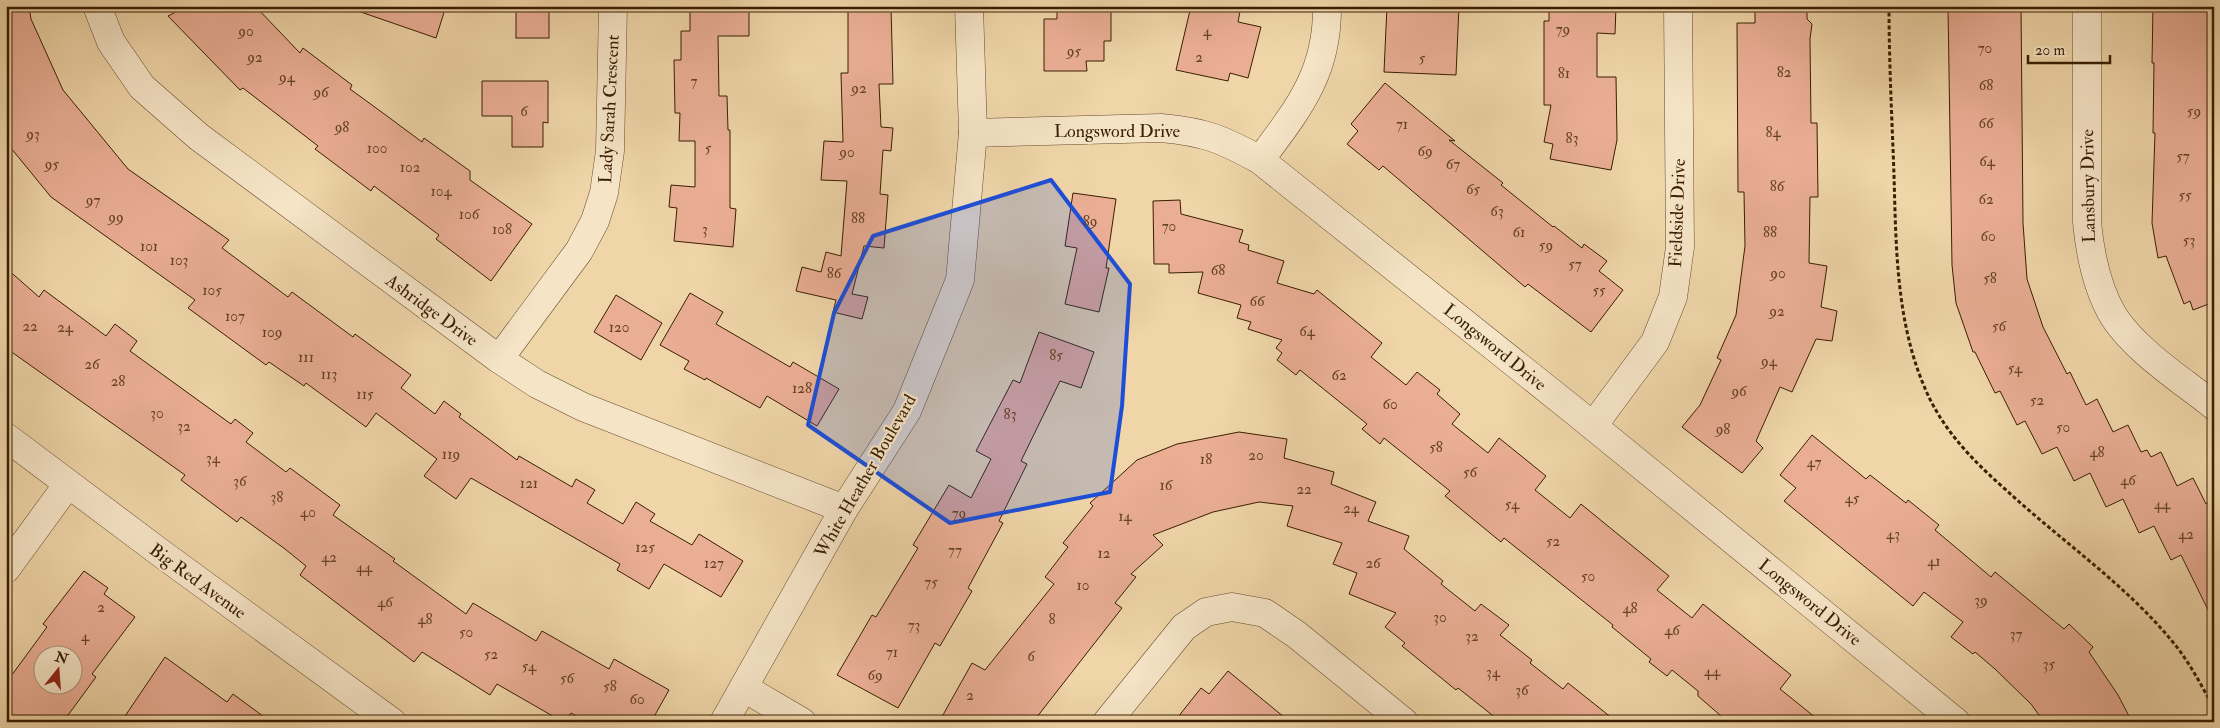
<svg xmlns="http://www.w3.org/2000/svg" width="2220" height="728" viewBox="0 0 2220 728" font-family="'IM FELL Double Pica',serif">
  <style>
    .building { fill: #eaae95; stroke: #391e02; fill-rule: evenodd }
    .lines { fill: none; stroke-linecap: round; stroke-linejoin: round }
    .minor-casing { stroke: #664c2c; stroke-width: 29 }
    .path { stroke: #391e02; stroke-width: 3; stroke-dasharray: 4 2.5; stroke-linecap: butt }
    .minor { stroke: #f5e4c6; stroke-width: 28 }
    .marked { fill: #1d4ed8; fill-opacity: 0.2; stroke: #1d4ed8; stroke-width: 4; stroke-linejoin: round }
    .labels { text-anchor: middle; stroke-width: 4.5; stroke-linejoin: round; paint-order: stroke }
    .number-label { font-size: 15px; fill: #654227 }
    .street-label { font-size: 18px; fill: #391e02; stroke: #f5e4c6 }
  </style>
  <rect width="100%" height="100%" fill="#efd5a8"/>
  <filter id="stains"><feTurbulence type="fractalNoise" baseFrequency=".004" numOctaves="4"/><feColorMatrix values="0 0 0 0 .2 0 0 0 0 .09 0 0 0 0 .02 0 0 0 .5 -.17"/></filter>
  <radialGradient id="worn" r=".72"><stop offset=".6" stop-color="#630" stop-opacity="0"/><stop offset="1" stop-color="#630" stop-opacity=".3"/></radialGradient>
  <g class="building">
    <path d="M6,6H29L31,19L63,90L128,169L229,240L222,248L288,297L292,292L353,337L355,334L411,375L401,388L435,414L444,401L461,414L459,417L517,460L519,456L572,487L576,479L595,490L587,503L623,524L636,502L655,514L650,521L692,545L699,534L743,561L721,597L664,564L649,589L617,570L620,564L471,478L456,499L424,476L437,459L376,413L366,427L306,383L304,386L269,362L266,365L188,308L195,300L51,197L6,142Z"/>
    <path d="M187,6H255L300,53L303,48L352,85L350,89L387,116L422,142L424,138L470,171V180L532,224L491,281L436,239L439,235L374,186L371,191L315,149L318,146L243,88L240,90L168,16Z"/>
    <path d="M356,6H446L436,38L355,10Z"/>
    <rect x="516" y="6" width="33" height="32"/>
    <path d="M690,6H749V36H718L719,96H727L728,130H730V208L736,209L733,247L674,241L677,208L669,207L671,185L695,187V141H679L680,113H675L674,60H681V31H690Z"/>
    <path d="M848,6H891L893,84H879L881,127L893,128L891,151L883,150L880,194L888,195L884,248L864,246L852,294L868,297L862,319L833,312L836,300L796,291L802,267L821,272L826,252L841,256L847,181L821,180L824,141L843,142L841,73H848Z"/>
    <path d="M1057,6H1111V41H1104V61H1086L1087,71H1044V19H1057Z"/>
    <path d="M1191,6H1241L1238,22L1261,27L1248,78L1230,73L1228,81L1176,70Z"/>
    <path d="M1387,6H1459L1456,75L1384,72Z"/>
    <path d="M1586,6H1616L1615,34L1597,33V77H1616L1617,140L1611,170L1550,159L1553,144L1544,142L1551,105H1544V21H1549V8Z"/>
    <path d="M1755,6H1807V19L1812,24L1810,39L1811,123H1817L1818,197H1810L1809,263L1827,266L1821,307L1837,311L1832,341L1816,339L1792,392L1780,387L1756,441L1763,448L1742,473L1682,427L1700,405L1721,360L1717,358L1736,315L1745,246L1744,192H1738L1737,23H1755Z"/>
    <path d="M1948,6H2021L2023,223L2027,279L2043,327L2067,374L2070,372L2086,405L2097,399L2113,432L2128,425L2141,452L2147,450L2151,457L2161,452L2177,486L2193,478L2206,504L2214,500V622L2181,555L2171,560L2154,526L2139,533L2123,499L2106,507L2090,473L2074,481L2057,447L2042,454L2025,421L2017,425L2000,391L1995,393L1975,352H1973L1956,303L1952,265Z"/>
    <path d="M2153,6H2214V302L2193,310L2190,301L2184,304L2166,256L2158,258L2152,223L2155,133H2153L2154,63H2152Z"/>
    <path d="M482,81H548V123L543,122V147H512V116H482Z"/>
    <path d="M1385,83L1455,141L1449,140L1503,183L1501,185L1553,227L1554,226L1582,248L1584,244L1607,261L1599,271L1623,290L1591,332L1528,284L1525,287L1383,166L1379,170L1347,144L1358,131L1351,124Z"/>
    <path d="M1073,193L1116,199L1106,268H1109L1099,312L1065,304L1077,248L1065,246Z"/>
    <path d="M1180,200L1181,214L1243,230L1239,242L1249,245L1248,250L1284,261L1277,283L1314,294L1317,290L1382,343L1371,357L1406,385L1417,372L1440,390L1437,394L1460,414L1452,424L1488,453L1499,438L1546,476L1535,490L1570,518L1581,504L1669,576L1657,590L1692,618L1703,604L1791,675L1780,689L1821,722H1728L1698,696V691L1672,670L1667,676L1649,662L1651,659L1612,627L1613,625L1504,538L1501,542L1445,496L1450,491L1384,438L1380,444L1362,429L1367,424L1300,370L1296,375L1277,360L1282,353L1276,348L1282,340L1248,329L1251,322L1237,318L1241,305L1198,293L1203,272L1169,273V264H1154L1153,201Z"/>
    <path d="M6,268L39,297L44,290L106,336L115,324L137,341L130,351L231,424L235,419L253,433L246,442L286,472L290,468L340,505L333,515L395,559L393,561L466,614L473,603L536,641L542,631L609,669L614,659L669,690L651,722H586L571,713L566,722H563L497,684L490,695L422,652L414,662L300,575L306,566L285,549L241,517L237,522L181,480L185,475L6,348Z"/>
    <path d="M690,293L723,312L716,324L790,367L793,362L839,389L817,426L767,396L760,408L706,378L705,380L684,369L689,361L660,345Z"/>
    <path d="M616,295L662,323L641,360L594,332Z"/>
    <path d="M1039,332L1094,352L1081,388L1060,381L1021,461L1027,464L999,521L1003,523L968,588L972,591L940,646L935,643L898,708L837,675L872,615L876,617L918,548L913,545L949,485L971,498L991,459L976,451L1013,380L1020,383Z"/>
    <path d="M1239,432L1287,439L1284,458L1334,472L1331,484L1376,502L1368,521L1409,536L1404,549L1443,581L1441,584L1475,611L1481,604L1509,625L1500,635L1532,660L1530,663L1563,689L1568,683L1617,722H1501L1458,688L1456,690L1402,646L1405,643L1385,627L1396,613L1349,594L1357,573L1333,564L1342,543L1287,526L1293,506L1259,502L1213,512L1153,535L1163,545L1131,574L1136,577L1115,603L1122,608L1033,722H939L972,663L985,670L1054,584L1045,577L1068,547L1063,543L1093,506L1090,503L1137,460L1177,444Z"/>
    <path d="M1812,435L1866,479L1870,475L1906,503L1908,500L1939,525L1935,530L1991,577L1995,572L2064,629L2069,624L2093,647L2089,652L2118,695L2132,722H2044L2031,704L1995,669L1975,652L1973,654L1951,637L1963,622L1924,592L1913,606L1784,501L1796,488L1780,475Z"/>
    <path d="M84,571L108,588L104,594L135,617L92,674L96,677L63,722H6V683L47,627L43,624ZM42,656H72V686H42Z"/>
    <path d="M165,657L227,702L233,694L271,722H121Z"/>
    <path d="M1228,671L1290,722H1174L1201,688L1209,694Z"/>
  </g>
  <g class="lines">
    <g class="minor-casing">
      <g id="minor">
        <path d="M97,6L111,42L142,87L199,137L499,359L537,384L583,407L844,509"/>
        <path d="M2087,6V222C2090,254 2097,289 2114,317C2137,352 2182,380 2214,406"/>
        <path d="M973,133L1161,128C1205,132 1222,139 1260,160L1577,413L1956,722"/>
        <path d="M1260,160C1298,109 1328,73 1327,6"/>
        <path d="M499,359L579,251L595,221L604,193L610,151L613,6"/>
        <path d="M1593,426L1655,342L1673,297L1680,247L1678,6"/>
        <path d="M6,437L162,554L392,722"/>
        <path d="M6,569L68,484"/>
        <path d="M744,688L802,722"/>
        <path d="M724,722L844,509L907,411L960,280L973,133L969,6"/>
        <path d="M1107,722L1184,627L1206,612L1232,607L1265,613L1297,635L1404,722"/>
      </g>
    </g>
    <path class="path" d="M1889,6C1889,63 1892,119 1894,175C1896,245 1896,320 1924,386C1941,428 1972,460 2005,489C2060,540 2124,583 2172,641C2189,661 2201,685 2214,708"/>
    <use href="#minor" class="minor"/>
  </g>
  <path class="marked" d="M1051,180L1130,284L1122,406L1110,492L950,523L808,425L834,313L873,236Z"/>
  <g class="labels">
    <g class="number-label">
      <text x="1563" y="34">79</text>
      <text x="246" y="36">90</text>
      <text x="1207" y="36">4</text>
      <text x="1985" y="53">70</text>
      <text x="1074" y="56">95</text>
      <text x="255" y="62">92</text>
      <text x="1199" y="62">2</text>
      <text x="1422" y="63">5</text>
      <text x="1784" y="77">82</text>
      <text x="1564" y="78">81</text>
      <text x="287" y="82">94</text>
      <text x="694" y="86">7</text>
      <text x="1986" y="90">68</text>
      <text x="859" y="93">92</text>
      <text x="321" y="97">96</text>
      <text x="524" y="116">6</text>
      <text x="2194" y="116">59</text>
      <text x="1986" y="128">66</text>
      <text x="1402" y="129">71</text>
      <text x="342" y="132">98</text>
      <text x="1773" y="137">84</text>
      <text x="33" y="139">93</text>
      <text x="1572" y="143">83</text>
      <text x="377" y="153">100</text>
      <text x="708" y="153">5</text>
      <text x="1425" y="156">69</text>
      <text x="847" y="157">90</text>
      <text x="2183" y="161">57</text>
      <text x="1987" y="166">64</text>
      <text x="52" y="169">95</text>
      <text x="1453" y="169">67</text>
      <text x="410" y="172">102</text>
      <text x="1777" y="191">86</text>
      <text x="1473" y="194">65</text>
      <text x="441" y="196">104</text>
      <text x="2185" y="200">55</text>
      <text x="1986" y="204">62</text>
      <text x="93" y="205">97</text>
      <text x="1497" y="216">63</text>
      <text x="469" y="219">106</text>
      <text x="116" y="222">99</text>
      <text x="858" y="223">88</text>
      <text x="1090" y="226">89</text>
      <text x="1169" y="231">70</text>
      <text x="502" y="234">108</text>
      <text x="705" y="234">3</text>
      <text x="1519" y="237">61</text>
      <text x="1770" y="237">88</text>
      <text x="1988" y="241">60</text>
      <text x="2189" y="245">53</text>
      <text x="1546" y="250">59</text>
      <text x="149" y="251">101</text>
      <text x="179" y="265">103</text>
      <text x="1575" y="269">57</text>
      <text x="1218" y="275">68</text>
      <text x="834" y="278">86</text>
      <text x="1778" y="278">90</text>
      <text x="1990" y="283">58</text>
      <text x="212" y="295">105</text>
      <text x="1599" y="295">55</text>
      <text x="1257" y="306">66</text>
      <text x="1777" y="316">92</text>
      <text x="235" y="321">107</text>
      <text x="30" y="331">22</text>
      <text x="1999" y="331">56</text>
      <text x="65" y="332">24</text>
      <text x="619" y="332">120</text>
      <text x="1307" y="336">64</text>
      <text x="272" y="337">109</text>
      <text x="1056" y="360">85</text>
      <text x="306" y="362">111</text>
      <text x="1769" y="366">94</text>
      <text x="92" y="369">26</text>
      <text x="2015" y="373">54</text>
      <text x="329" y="379">113</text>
      <text x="1339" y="380">62</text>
      <text x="118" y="386">28</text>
      <text x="802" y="393">128</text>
      <text x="1739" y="396">96</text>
      <text x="365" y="399">115</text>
      <text x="2037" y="405">52</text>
      <text x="1390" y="409">60</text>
      <text x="157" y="418">30</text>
      <text x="1010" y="419">83</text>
      <text x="184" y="431">32</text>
      <text x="2063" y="432">50</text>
      <text x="1723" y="434">98</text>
      <text x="1436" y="452">58</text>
      <text x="2097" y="457">48</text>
      <text x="451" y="459">119</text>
      <text x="1256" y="460">20</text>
      <text x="213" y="463">34</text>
      <text x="1206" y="464">18</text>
      <text x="1814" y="467">47</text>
      <text x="1470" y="477">56</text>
      <text x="2128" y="485">46</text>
      <text x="240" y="486">36</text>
      <text x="529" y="488">121</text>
      <text x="1166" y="490">16</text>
      <text x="1304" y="494">22</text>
      <text x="277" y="502">38</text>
      <text x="1852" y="503">45</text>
      <text x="1512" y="509">54</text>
      <text x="2162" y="509">44</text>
      <text x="1351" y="513">24</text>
      <text x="308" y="517">40</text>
      <text x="959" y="518">79</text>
      <text x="1125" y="521">14</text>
      <text x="1893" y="539">43</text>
      <text x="2186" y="539">42</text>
      <text x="1553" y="546">52</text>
      <text x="645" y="552">125</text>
      <text x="955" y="555">77</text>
      <text x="1104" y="558">12</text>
      <text x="329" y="562">42</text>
      <text x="1934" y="566">41</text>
      <text x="714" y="568">127</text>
      <text x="1373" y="568">26</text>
      <text x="364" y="572">44</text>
      <text x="1588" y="581">50</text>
      <text x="931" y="587">75</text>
      <text x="1083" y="590">10</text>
      <text x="1981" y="605">39</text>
      <text x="385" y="607">46</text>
      <text x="101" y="612">2</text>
      <text x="1630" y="613">48</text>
      <text x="1440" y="622">30</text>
      <text x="425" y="624">48</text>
      <text x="1052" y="624">8</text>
      <text x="914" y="630">73</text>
      <text x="1672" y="635">46</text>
      <text x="466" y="637">50</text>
      <text x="2016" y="639">37</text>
      <text x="85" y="641">4</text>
      <text x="1472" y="641">32</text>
      <text x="892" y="657">71</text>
      <text x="491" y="659">52</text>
      <text x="1031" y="661">6</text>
      <text x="2049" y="669">35</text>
      <text x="529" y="671">54</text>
      <text x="1712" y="676">44</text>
      <text x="1493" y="677">34</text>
      <text x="875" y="680">69</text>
      <text x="567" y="683">56</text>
      <text x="610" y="691">58</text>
      <text x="1522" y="695">36</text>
      <text x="970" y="700">2</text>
      <text x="637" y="704">60</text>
    </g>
    <g class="street-label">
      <text transform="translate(609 109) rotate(-87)" y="6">Lady Sarah Crescent</text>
      <text x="1117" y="137">Longsword Drive</text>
      <text transform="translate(2088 186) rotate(-91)" y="6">Lansbury Drive</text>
      <text transform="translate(1677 213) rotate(-88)" y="6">Fieldside Drive</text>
      <text transform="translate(432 310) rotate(36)" y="6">Ashridge Drive</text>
      <text transform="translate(1495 347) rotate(39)" y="6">Longsword Drive</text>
      <text transform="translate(865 476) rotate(-60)" y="6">White Heather Boulevard</text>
      <text transform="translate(198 581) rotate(36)" y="6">Big Red Avenue</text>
      <text transform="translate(1810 602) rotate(39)" y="6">Longsword Drive</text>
    </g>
  </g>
  <rect width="2220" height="728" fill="none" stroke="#efd5a8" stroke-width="25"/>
  <rect x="8" y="8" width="2205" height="713" fill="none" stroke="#391e02" stroke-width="2.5"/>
  <rect x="12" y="12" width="2195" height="703" fill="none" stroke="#391e02"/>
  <g transform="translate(58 670) rotate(17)"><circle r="24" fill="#f5e4c6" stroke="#aa9578"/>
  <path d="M0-4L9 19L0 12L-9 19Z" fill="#8f2418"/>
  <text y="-8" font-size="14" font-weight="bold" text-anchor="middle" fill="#391e02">N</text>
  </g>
  <path d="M2028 55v8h82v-8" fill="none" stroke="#391e02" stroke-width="2.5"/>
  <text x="2035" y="55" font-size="15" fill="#391e02" stroke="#f5e4c6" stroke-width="4" paint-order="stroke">20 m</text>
  <rect width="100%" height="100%" filter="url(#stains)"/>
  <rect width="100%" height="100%" fill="url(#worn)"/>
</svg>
